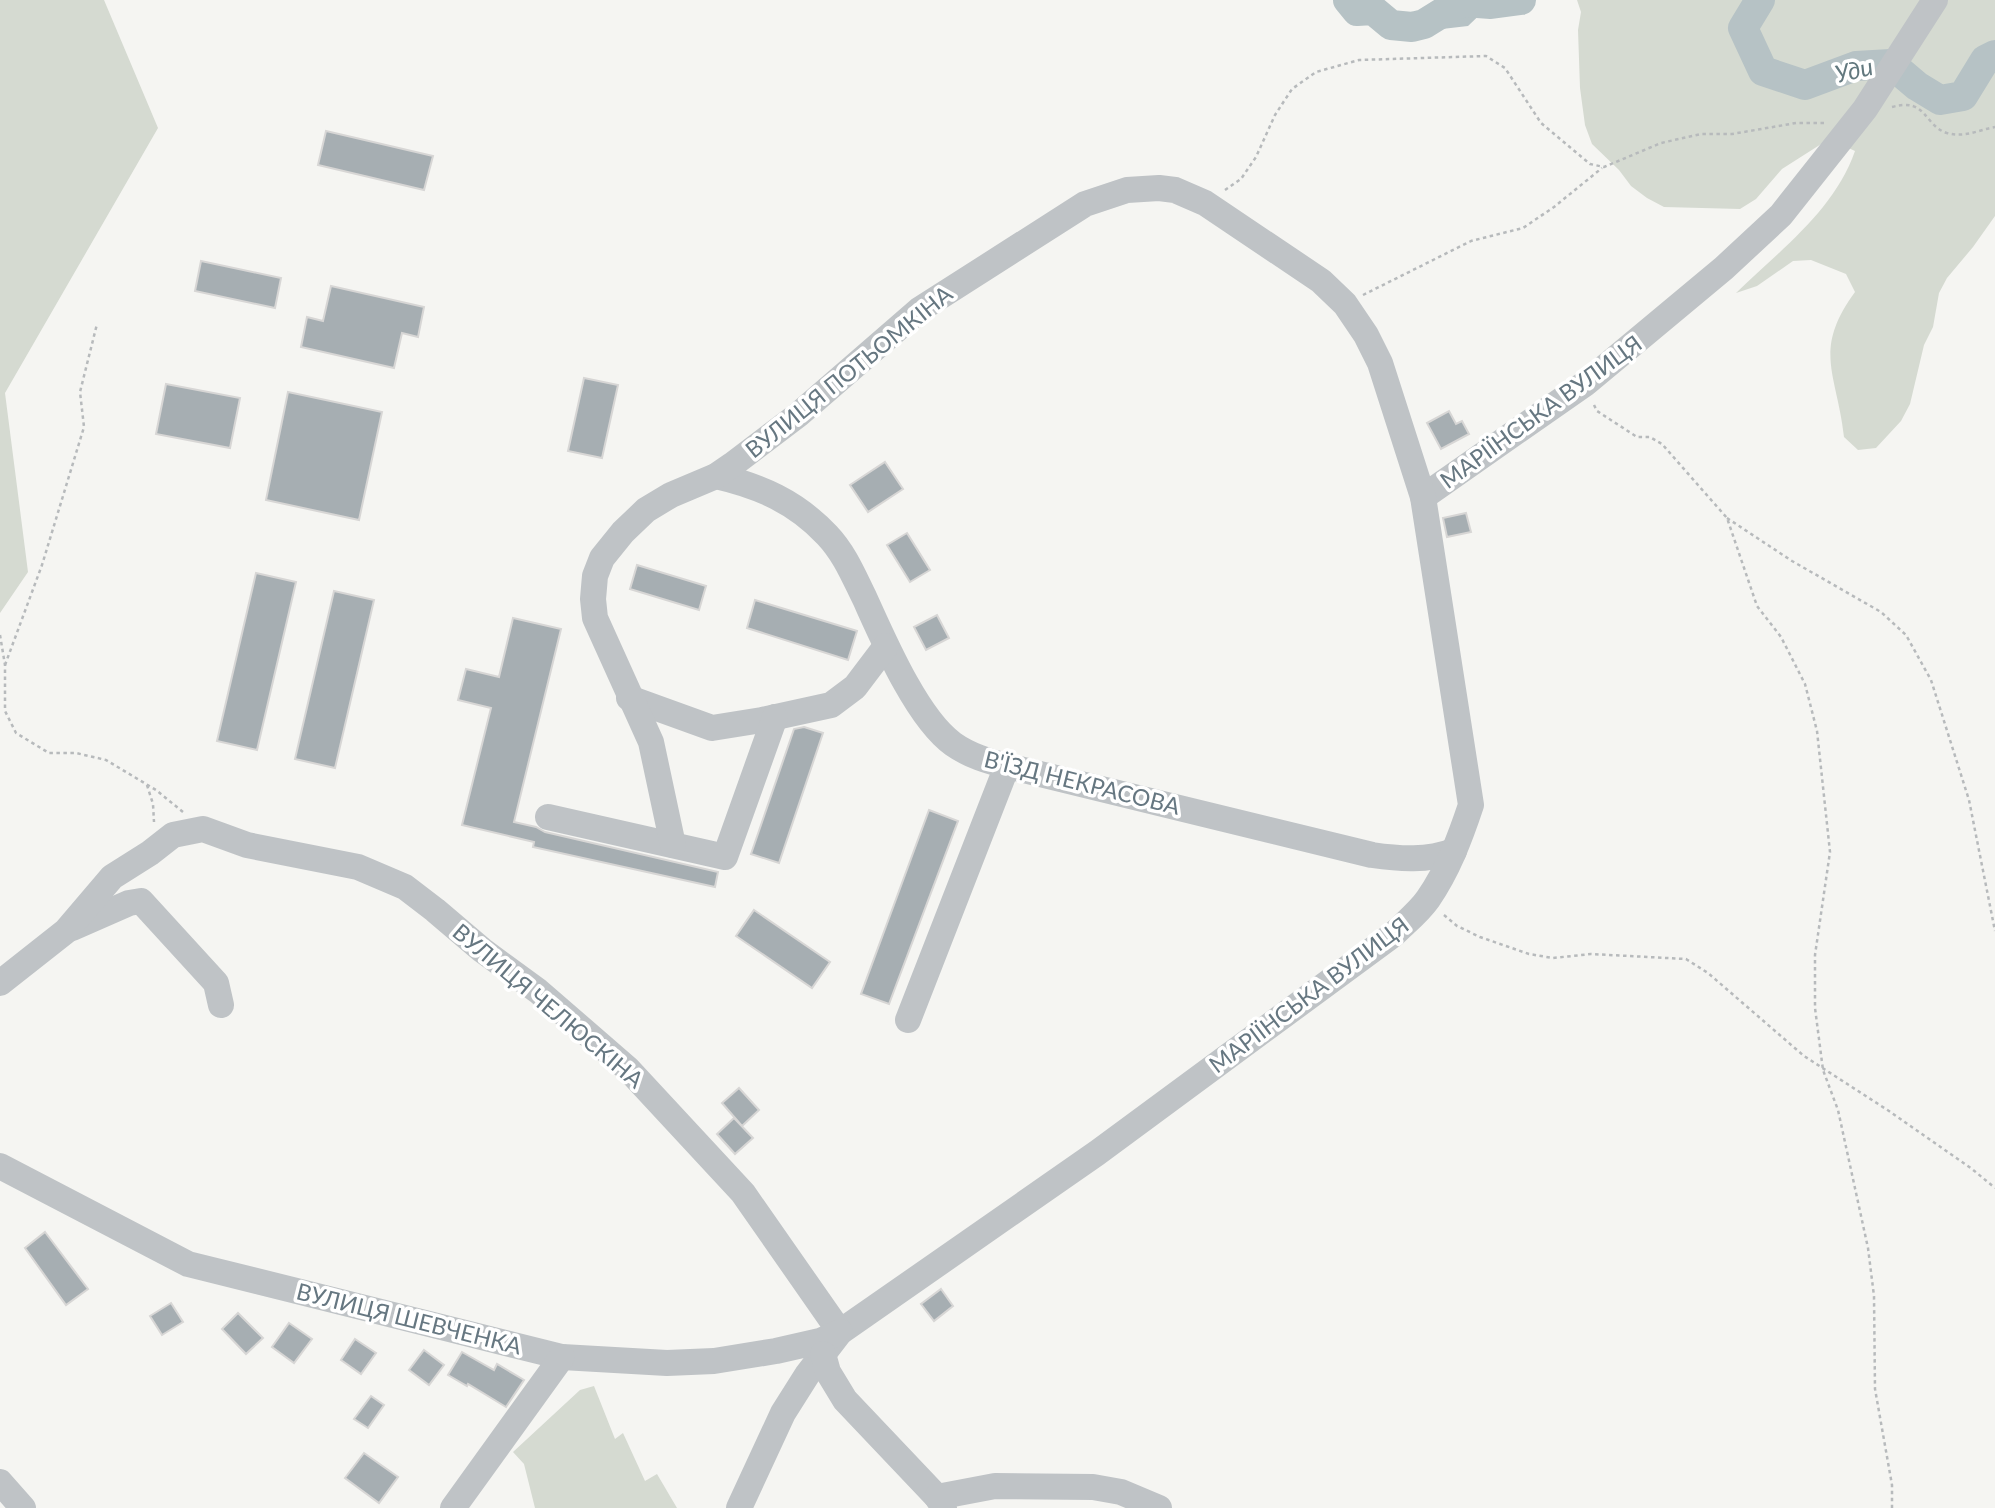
<svg xmlns="http://www.w3.org/2000/svg" width="1995" height="1508" viewBox="0 0 1995 1508" font-family="Lato,sans-serif">
  <style>
    .green { fill: #d5dad1 }
    .water { fill: #b6c2c5 }
    .lines { fill: none; stroke-linecap: round; stroke-linejoin: round }
    .river { stroke: #b6c2c5; stroke-width: 30 }
    .building { fill: #a6aeb2; stroke: #d7d6d5; stroke-width: 2 }
    .path { stroke: #b7babc; stroke-width: 2.5; stroke-dasharray: 3.5 3.5; stroke-linecap: butt }
    .minor { stroke: #bfc3c6; stroke-width: 26 }
    .labels { text-anchor: middle; stroke-width: 7; stroke-linejoin: round; paint-order: stroke }
    .street-label { font-size: 23px; fill: #667781; stroke: #fff }
    .water-label { font-size: 24px; font-style: italic; fill: #62787e; stroke: #fff }
  </style>
  <rect width="100%" height="100%" fill="#f5f5f2"/>
  <g class="green">
    <path d="M0,0H104L158,128L5,393L28,572L0,613Z"/>
    <path d="M1577,0H1995V216L1973,247L1947,278L1939,293L1933,327L1924,345L1910,404L1901,421L1876,448L1858,450L1844,437C1837,373 1812,351 1855,292L1846,274L1811,260L1793,261L1757,286L1736,293C1780,250 1834,211 1855,151L1829,139L1782,169L1756,199L1740,209L1664,207L1647,198L1631,186L1619,170L1592,144L1585,125L1580,88L1578,30L1581,12Z"/>
    <path d="M594,1386L615,1439L623,1433L645,1481L657,1474L677,1508H535L524,1464L513,1452L580,1390Z"/>
  </g>
  <path class="water" d="M1438,0H1491V4L1468,26L1442,29L1436,25L1431,10Z"/>
  <g class="lines">
    <g class="river">
      <path d="M1348,0L1357,11L1373,10L1391,25L1412,27L1424,24L1453,6L1464,2L1491,4L1521,0"/>
      <path d="M1760,0L1743,28L1763,71L1805,85L1856,66L1891,64L1917,86L1940,100L1963,96L1985,60L1995,55"/>
    </g>
  </g>
  <g class="building">
    <path d="M326,131L433,156L424,190L318,165Z"/>
    <path d="M201,261L281,278L275,308L195,291Z"/>
    <path d="M331,286L424,307L418,337L402,333L394,368L301,347L307,317L323,321Z"/>
    <path d="M584,378L618,385L602,458L568,451Z"/>
    <path d="M166,384L240,398L230,448L156,434Z"/>
    <path d="M288,392L382,412L359,520L266,500Z"/>
    <path d="M1449,411L1456,424L1462,421L1469,434L1441,449L1427,423Z"/>
    <path d="M885,462L903,489L868,512L850,485Z"/>
    <path d="M1466,513L1471,532L1447,537L1443,518Z"/>
    <path d="M907,533L930,570L910,582L887,545Z"/>
    <path d="M637,565L706,586L699,610L630,589Z"/>
    <path d="M256,573L296,582L257,750L217,741Z"/>
    <path d="M334,591L374,600L335,768L295,759Z"/>
    <path d="M755,600L857,631L848,660L747,628Z"/>
    <path d="M937,615L949,638L926,650L914,627Z"/>
    <path d="M513,618L561,629L514,822L536,827L545,832L718,872L715,887L533,847L534,842L462,825L491,708L458,700L466,669L499,677Z"/>
    <path d="M804,727L823,733L779,863L751,854L794,729Z"/>
    <path d="M929,810L958,821L889,1004L861,994Z"/>
    <path d="M754,910L830,962L812,988L736,936Z"/>
    <path d="M739,1088L759,1110L742,1126L722,1103Z"/>
    <path d="M734,1118L753,1138L735,1154L717,1134Z"/>
    <path d="M45,1232L88,1289L66,1305L25,1248Z"/>
    <path d="M941,1289L953,1306L934,1321L921,1304Z"/>
    <path d="M171,1303L183,1322L162,1335L150,1316Z"/>
    <path d="M238,1313L263,1338L246,1354L222,1329Z"/>
    <path d="M289,1323L312,1339L294,1363L272,1347Z"/>
    <path d="M355,1339L376,1353L361,1374L341,1360Z"/>
    <path d="M424,1350L444,1365L429,1385L409,1370Z"/>
    <path d="M462,1352L494,1370L497,1364L524,1380L506,1407L468,1384L467,1386L448,1375Z"/>
    <path d="M371,1396L384,1405L368,1428L354,1419Z"/>
    <path d="M364,1453L398,1477L379,1503L345,1478Z"/>
  </g>
  <g class="lines">
    <g class="path">
      <path d="M1892,107C1927,97 1924,126 1947,133C1965,138 1978,130 1995,127"/>
      <path d="M1225,190L1241,179L1256,157L1275,115L1292,89L1316,72L1359,60L1486,56L1505,68L1541,123L1590,164L1604,167L1661,143L1701,134H1732L1796,123H1824"/>
      <path d="M1363,295L1471,241L1523,228L1554,207L1602,168"/>
      <path d="M1594,405L1597,411L1637,437H1650L1662,444L1727,518L1757,606L1781,637L1805,684L1817,731L1830,852L1815,955V1008L1823,1070L1838,1110L1868,1248L1874,1296L1875,1389L1892,1485V1508"/>
      <path d="M1727,518L1792,561L1881,612L1906,635L1931,680L1969,800L1995,931"/>
      <path d="M0,635L5,665V711L16,733L49,753H76L106,760L156,790L183,812"/>
      <path d="M5,665L42,565L84,427L80,392L97,324"/>
      <path d="M147,785L153,804L154,822"/>
      <path d="M1444,915L1457,926L1480,937L1529,954L1553,958L1591,954L1686,959L1708,973L1804,1056L1889,1111L1972,1169L1995,1188"/>
    </g>
    <g class="minor">
      <path d="M716,476C760,486 796,502 827,535C845,554 854,577 865,599C884,641 917,718 953,744C970,756 988,761 1007,766L1372,855C1400,859 1427,861 1454,851"/>
      <path d="M1423,497L1586,383L1724,268L1781,215L1865,109L1935,0"/>
      <path d="M629,698L712,728L762,720L831,705L855,687L886,646"/>
      <path d="M548,817L725,857L775,717"/>
      <path d="M673,845L651,742L595,618L593,599L595,576L602,558L623,532L646,510L671,495L716,476L732,465L798,415L919,310L1085,204L1127,190L1159,188L1175,190L1205,203L1321,281L1345,304L1366,335L1380,363L1423,497L1471,805C1460,838 1448,870 1428,899C1419,912 1405,923 1394,934L1097,1153L840,1332L807,1375L783,1413L739,1508"/>
      <path d="M72,928L129,903L141,901L216,983L221,1005"/>
      <path d="M0,983L66,931L112,877L150,853L173,835L203,829L247,845L358,867L405,887L435,910L482,950L538,991L628,1069L743,1193L840,1332"/>
      <path d="M908,1020L1007,766"/>
      <path d="M0,1166L188,1264L562,1357L667,1363L714,1361L776,1351L820,1341L840,1332"/>
      <path d="M823,1354L828,1372L845,1400L937,1497L944,1508"/>
      <path d="M0,1482L23,1508"/>
      <path d="M937,1497L995,1486L1093,1487L1121,1492L1159,1508"/>
      <path d="M453,1508L562,1357"/>
    </g>
  </g>
  <g class="labels">
    <g class="street-label">
      <text transform="translate(849 372) rotate(-39)" y="8">ВУЛИЦЯ ПОТЬОМКІНА</text>
      <text transform="translate(1541 412) rotate(-36)" y="8">МАРІЇНСЬКА ВУЛИЦЯ</text>
      <text transform="translate(1082 783) rotate(14)" y="8">В'ЇЗД НЕКРАСОВА</text>
      <text transform="translate(1309 995) rotate(-37)" y="8">МАРІЇНСЬКА ВУЛИЦЯ</text>
      <text transform="translate(548 1006) rotate(40)" y="8">ВУЛИЦЯ ЧЕЛЮСКІНА</text>
      <text transform="translate(409 1319) rotate(14)" y="8">ВУЛИЦЯ ШЕВЧЕНКА</text>
    </g>
    <g class="water-label">
      <text transform="translate(1854 71) rotate(-13)" y="8">Уди</text>
    </g>
  </g>
</svg>
